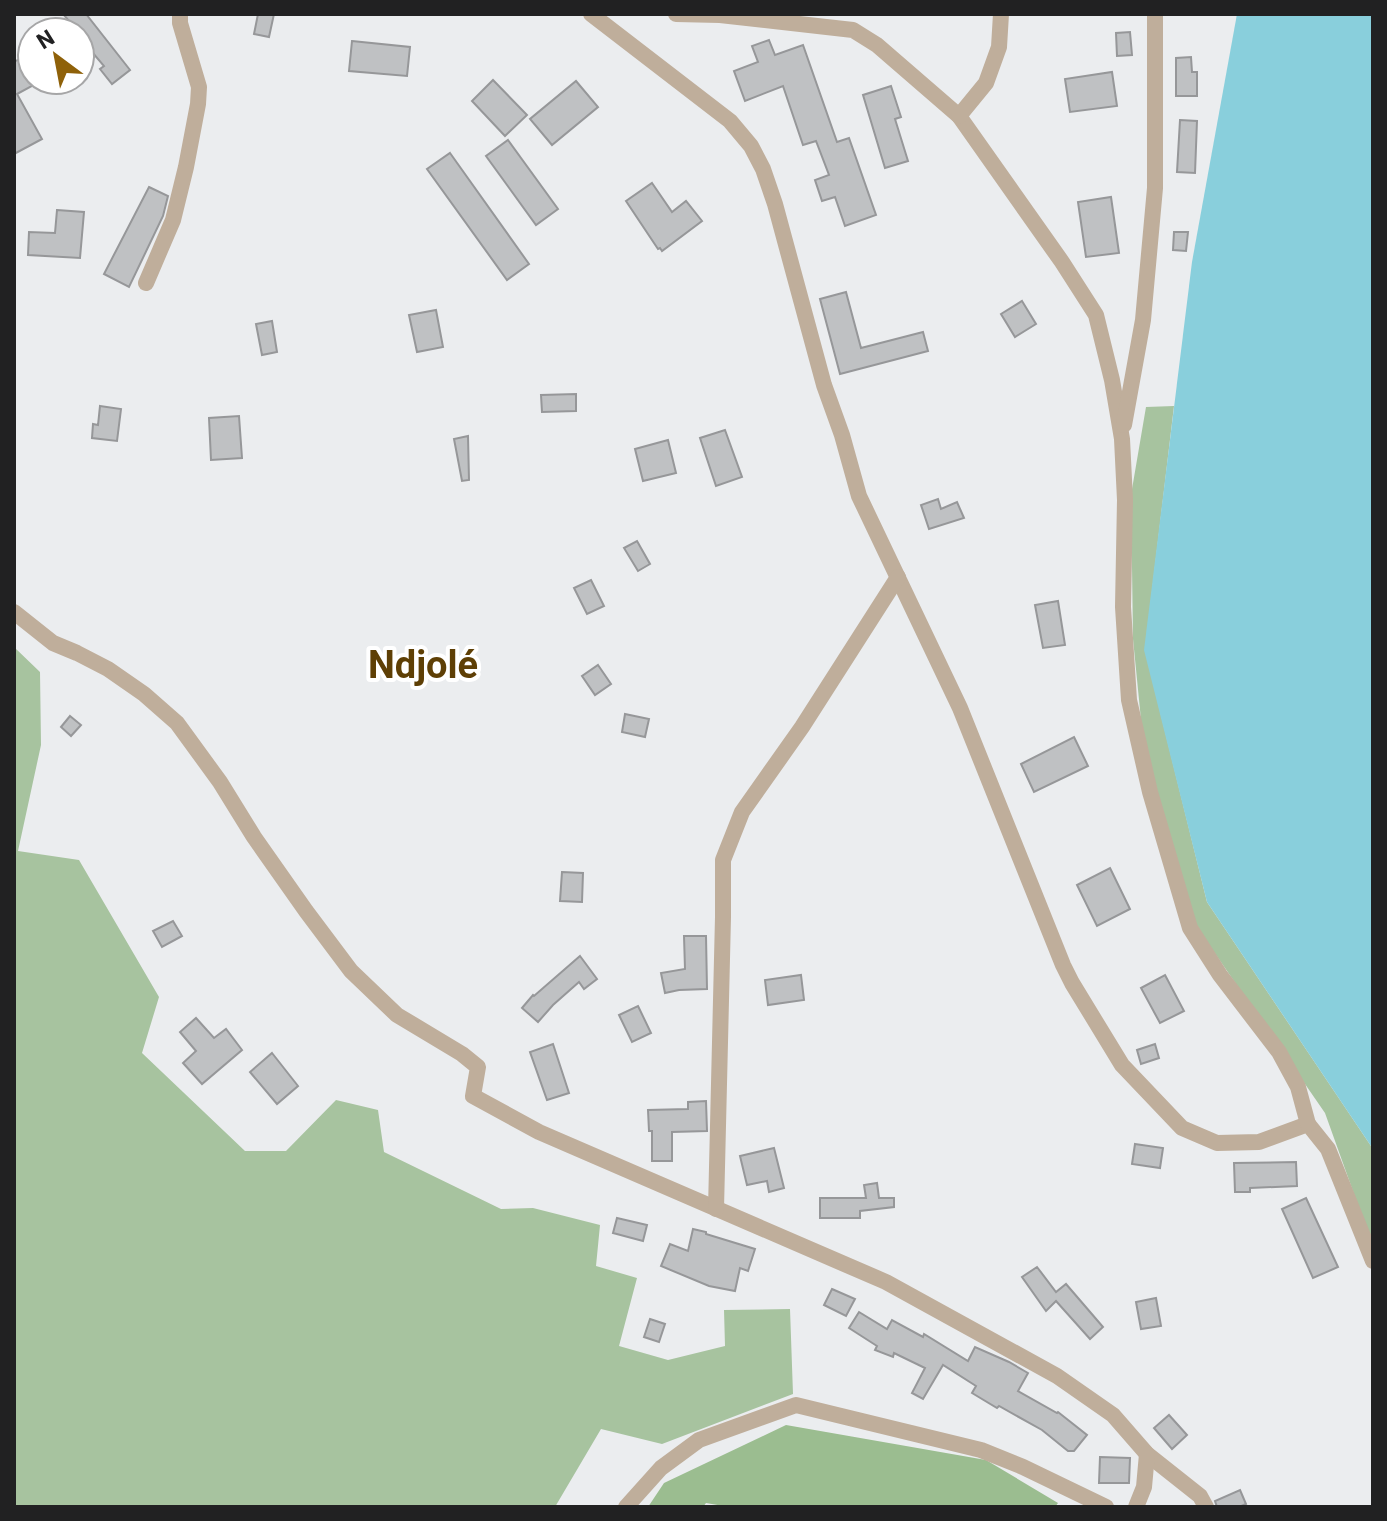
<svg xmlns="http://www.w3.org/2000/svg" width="1387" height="1521" viewBox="0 0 1387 1521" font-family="Roboto,sans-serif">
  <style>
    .green { fill: #a7c39f }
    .forest { fill: #9bbd90 }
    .water { fill: #89cfdc }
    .building { fill: #bfc1c3; stroke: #969799; stroke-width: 2 }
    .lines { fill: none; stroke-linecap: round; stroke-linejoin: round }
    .minor { stroke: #bfae9b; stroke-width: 16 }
    .labels { text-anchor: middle; stroke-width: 8; stroke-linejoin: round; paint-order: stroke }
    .town-label { font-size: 38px; font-weight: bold; fill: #5e3f05; stroke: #fff }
  </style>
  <rect width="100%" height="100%" fill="#ebedef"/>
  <g class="green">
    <path d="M1174,406L1145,650L1207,902L1373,1149V1247L1325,1113L1194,923L1143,740L1133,639L1131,495L1146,407Z"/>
    <path d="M14,647L40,672L41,745L18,851L79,860L159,997L142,1053L245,1151H286L336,1100L378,1110L384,1152L501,1209L533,1208L600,1225L596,1266L637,1278L619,1346L668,1360L725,1346L724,1310L790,1309L793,1394L662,1444L601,1429L555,1507H14Z"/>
  </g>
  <path class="forest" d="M786,1425L986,1460L1058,1503L1055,1507H729L706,1503L703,1507H648L664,1483Z"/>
  <path class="water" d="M1237,14H1373V1149L1207,902L1144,650L1192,262Z"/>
  <g class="building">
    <path d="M63,14H86L130,70L112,84L100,69L104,66L87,46L80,52V32H56L70,22Z"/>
    <path d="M258,14H274L269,37L254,34Z"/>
    <path d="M1130,32L1132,55L1117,56L1116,33Z"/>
    <path d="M769,40L775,55L803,45L837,142L849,138L876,215L845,226L835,197L822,201L815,180L829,175L816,141L803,145L783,86L745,101L734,71L758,62L752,46Z"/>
    <path d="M352,41L410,47L407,76L349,71Z"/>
    <path d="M32,52V86L17,94L42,139L14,154V62Z"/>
    <path d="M1191,57L1192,72H1197V96H1176V58Z"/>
    <path d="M1112,72L1117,106L1070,112L1065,79Z"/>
    <path d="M493,80L527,115L505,136L472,101Z"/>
    <path d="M576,81L598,107L552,145L530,119Z"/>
    <path d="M891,86L901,117L895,119L908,161L885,168L863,95Z"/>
    <path d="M1180,120L1197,121L1195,173L1177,172Z"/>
    <path d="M508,140L558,209L536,225L486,156Z"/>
    <path d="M450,153L529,264L507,280L427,169Z"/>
    <path d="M652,183L672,212L686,201L702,221L662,251L660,248L658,249L626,201Z"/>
    <path d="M149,187L168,196L163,216L129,287L104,274Z"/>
    <path d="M1111,197L1119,253L1086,257L1078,202Z"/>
    <path d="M57,210L84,212L80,258L28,255L29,232L55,233Z"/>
    <path d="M1174,232H1188L1186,251L1173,250Z"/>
    <path d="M846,292L861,348L923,332L928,351L840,374L820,299Z"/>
    <path d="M1022,301L1036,324L1015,337L1001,314Z"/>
    <path d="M436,310L443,347L417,352L409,315Z"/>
    <path d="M272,321L277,352L262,355L256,324Z"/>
    <path d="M576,394V411L542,412L541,395Z"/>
    <path d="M100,406L121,409L117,441L92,438L93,424L98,425Z"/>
    <path d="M239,416L242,458L211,460L209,418Z"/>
    <path d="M725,430L742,477L716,486L700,438Z"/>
    <path d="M468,436L469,480L462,481L454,439Z"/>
    <path d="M668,440L676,473L643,481L635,449Z"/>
    <path d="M938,499L941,509L957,502L964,518L929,529L921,505Z"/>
    <path d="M637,541L650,564L638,571L624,548Z"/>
    <path d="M591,580L604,606L587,614L574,588Z"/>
    <path d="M1058,601L1065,645L1043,648L1035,605Z"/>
    <path d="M598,665L611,684L595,695L582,676Z"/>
    <path d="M625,714L649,719L645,737L622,732Z"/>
    <path d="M70,716L81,725L71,736L61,727Z"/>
    <path d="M1074,737L1088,766L1034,792L1021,764Z"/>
    <path d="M1110,868L1130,909L1097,926L1077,885Z"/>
    <path d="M562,872L583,873L582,902L560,901Z"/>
    <path d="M173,921L182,936L162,947L153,931Z"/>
    <path d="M684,936H706L707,989L679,990L665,993L661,973L685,969Z"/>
    <path d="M580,956L597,979L584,989L579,982L553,1005L538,1022L522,1008L533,995L534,996Z"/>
    <path d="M801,975L804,1000L768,1005L765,980Z"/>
    <path d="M1165,975L1184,1011L1160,1023L1141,988Z"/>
    <path d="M638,1006L651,1033L632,1042L619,1015Z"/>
    <path d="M196,1018L214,1038L226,1029L242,1050L202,1084L183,1063L196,1051L180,1032Z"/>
    <path d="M553,1044L569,1093L547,1100L530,1052Z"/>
    <path d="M1155,1044L1159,1058L1141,1064L1137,1050Z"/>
    <path d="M272,1053L298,1086L277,1104L250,1072Z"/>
    <path d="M706,1101L707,1131L672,1132V1161H652V1131H649L648,1110L688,1109V1102Z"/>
    <path d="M1135,1144L1163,1148L1160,1168L1132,1164Z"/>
    <path d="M774,1148L784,1188L769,1192L767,1181L747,1185L740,1156Z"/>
    <path d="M1296,1162L1297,1186L1250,1188V1192H1235L1234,1163Z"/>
    <path d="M877,1183L879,1198H894V1207L860,1211V1218H820V1198H866L864,1185Z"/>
    <path d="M1306,1198L1338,1267L1313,1278L1282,1209Z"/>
    <path d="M617,1218L647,1225L643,1241L613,1233Z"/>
    <path d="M693,1229L706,1232V1234L755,1249L748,1271L740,1268L735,1291L709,1286L661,1266L670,1244L688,1251Z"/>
    <path d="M1037,1267L1056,1292L1066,1284L1103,1327L1090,1339L1056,1301L1046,1311L1022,1277Z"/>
    <path d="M832,1289L855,1299L846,1316L824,1305Z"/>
    <path d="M1156,1298L1161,1326L1141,1329L1136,1302Z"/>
    <path d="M859,1312L887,1329L892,1320L923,1337L924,1334L968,1361L975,1347L1009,1362L1028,1373L1018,1391L1057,1413L1058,1412L1087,1435L1074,1451H1068L1042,1430L999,1406L997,1408L972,1393L976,1386L943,1365L923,1399L912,1393L925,1368L894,1353L893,1357L875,1350L877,1346L849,1328Z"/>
    <path d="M650,1319L665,1324L659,1342L644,1337Z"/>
    <path d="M1169,1415L1187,1435L1172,1449L1154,1428Z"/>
    <path d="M1100,1457L1130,1458L1129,1483H1099Z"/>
    <path d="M1240,1490L1246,1504L1239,1507H1217L1215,1501Z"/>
  </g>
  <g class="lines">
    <g class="minor">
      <path d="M591,14L730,121L751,146L763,169L775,204L824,385L842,435L859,496L960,708L1063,965L1072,983L1122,1065L1182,1128L1217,1143L1259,1142L1308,1124L1328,1149L1373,1261"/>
      <path d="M676,14L720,15L853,30L877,45L959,116L1062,262L1096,315L1112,380L1122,439L1125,500L1123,607L1129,700L1150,792L1190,928L1220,975L1279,1052L1298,1087L1308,1124"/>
      <path d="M959,116L986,83L999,47L1001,14"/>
      <path d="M146,283L173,220L186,167L198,104L199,87L180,23V14"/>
      <path d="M1124,425L1143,320L1155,188V14"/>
      <path d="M14,612L53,643L77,653L108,669L144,694L177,723L220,782L254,837L306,911L351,971L397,1015L462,1054L478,1067L473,1096L539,1132L886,1282L1057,1376L1113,1415L1147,1454L1200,1496L1206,1507"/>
      <path d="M716,1209L723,917V860L742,812L802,727L898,577"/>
      <path d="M626,1507L661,1468L699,1440L796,1405L981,1450L1023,1467L1106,1507"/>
      <path d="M1136,1507L1144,1487L1147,1454"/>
    </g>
  </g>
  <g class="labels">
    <g class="town-label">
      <text x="423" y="678">Ndjolé</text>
    </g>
  </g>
  <rect width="1387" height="1521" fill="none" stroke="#212122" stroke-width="32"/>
  <g transform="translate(56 56) rotate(328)"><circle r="38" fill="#ffffff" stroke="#a6a6a7" stroke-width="2"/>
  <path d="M0-6L14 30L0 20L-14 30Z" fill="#8f6109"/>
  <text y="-12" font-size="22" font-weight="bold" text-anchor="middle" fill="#212122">N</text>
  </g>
</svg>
